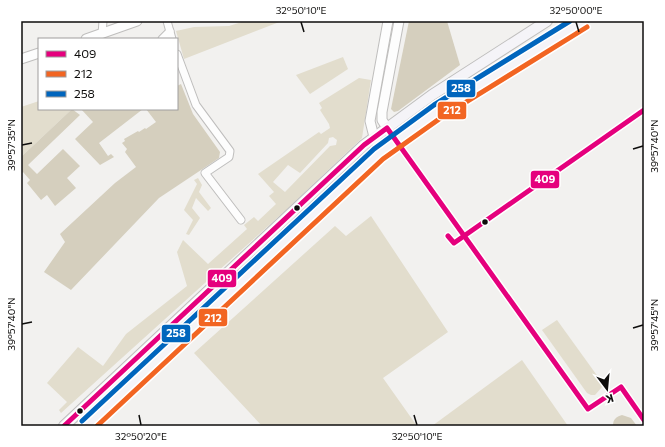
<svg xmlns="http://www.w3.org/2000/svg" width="665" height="447" viewBox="0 0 665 447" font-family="Commissioner,sans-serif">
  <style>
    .green { fill: #e2ddcd; fill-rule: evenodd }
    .forest { fill: #d5cfbe }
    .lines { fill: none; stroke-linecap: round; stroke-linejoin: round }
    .minor-casing { stroke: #bfbebd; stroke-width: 9 }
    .tertiary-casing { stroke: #bfbebd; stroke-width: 11 }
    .secondary-casing { stroke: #bfbebd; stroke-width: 12 }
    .minor { stroke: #fdfdfd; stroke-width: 7 }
    .tertiary { stroke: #fdfdfd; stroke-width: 9 }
    .secondary { stroke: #f5f4f8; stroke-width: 10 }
    .bus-1-casing { stroke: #fff; stroke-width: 8 }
    .bus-2-casing { stroke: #fff; stroke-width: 8 }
    .bus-3-casing { stroke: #fff; stroke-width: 8 }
    .bus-1 { stroke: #e5007d; stroke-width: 5 }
    .bus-2 { stroke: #f26522; stroke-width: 5 }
    .bus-3 { stroke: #0065bd; stroke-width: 5 }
    .ticks { fill: none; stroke: #0e0d0c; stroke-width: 1.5 }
    .bus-dot { fill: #0e0d0c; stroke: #fff; stroke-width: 1.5 }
    .line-badge { stroke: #fff; stroke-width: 1.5 }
    .badge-label { font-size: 11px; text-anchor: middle; font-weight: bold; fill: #fff }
    .neatline { fill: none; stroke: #0e0d0c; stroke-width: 1.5 }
    .ticks-label { font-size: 10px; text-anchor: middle; fill: #0e0d0c }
  </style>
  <rect width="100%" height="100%" fill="#f2f1ef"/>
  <g class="green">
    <path d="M245,21H282L184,59L176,31L194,27L229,26Z"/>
    <path d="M343,57L348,69L310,94L296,75Z"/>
    <path d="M359,78L371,80L362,138L288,208L61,413L59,410L67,402L47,383L78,347L103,366L126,334L187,286L177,252L183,240L208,264L247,229L244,225L254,217L258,221L276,204L269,196L274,192L258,174L319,132L321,134L330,128L329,124L320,110L322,108L319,103ZM333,137L337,140L336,145L330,146L285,192L273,182L288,165L300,173L328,143L329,138Z"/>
    <path d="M39,101V109H72L21,157V107Z"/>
    <path d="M198,178L202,185L199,192L211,208L208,211L196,198L192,208L200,218L189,235L186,234L193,220L184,210L197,184L194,180Z"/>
    <path d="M371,216L448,332L383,378L417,426H262L194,353L335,226L346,236Z"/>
    <path d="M557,320L601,381L602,387L595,395H591L587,393L542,330Z"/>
    <path d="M522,360L568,426H432Z"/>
  </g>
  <g class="forest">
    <path d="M409,21H447L460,65L398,111L394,112L391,109Z"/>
    <path d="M181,84L193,114L220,152L219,158L159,198L71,290L44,272L65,242L60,234L115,183L136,167L125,152L127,149L122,143L125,141L124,139L138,131L139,132L145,128L146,129L156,122L146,109H177V86Z"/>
    <path d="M72,109L80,115L28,165L37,174L63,149L80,166L67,178L76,188L55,206L47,195L41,200L27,183L30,180L23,172L21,174V157Z"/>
    <path d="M81,109H143L99,143L108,156L111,154L114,157L100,165L75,139L93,122Z"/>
    <path d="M622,415L631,418L637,426H613C613,419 616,417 622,415Z"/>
  </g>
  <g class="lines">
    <g class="minor-casing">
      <g id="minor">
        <path d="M167,21L172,39"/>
        <path d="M102,34L103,21"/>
        <path d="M162,39L170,31"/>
        <path d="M177,54L196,105L230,151L229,157L205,173L241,220"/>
      </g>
    </g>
    <g class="tertiary-casing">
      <g id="tertiary">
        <path d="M86,39L137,21"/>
        <path d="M21,59L39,53"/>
        <path d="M396,142L382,120V112L399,21"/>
        <path d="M382,152L374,137L370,121L388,21"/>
      </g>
    </g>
    <g class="secondary-casing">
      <g id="secondary">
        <path d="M64,426L364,145L432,95L547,21"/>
        <path d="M87,426L326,202L379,154L438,111L583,21"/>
      </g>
    </g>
    <use href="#minor" class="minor"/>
    <use href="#tertiary" class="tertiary"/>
    <use href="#secondary" class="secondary"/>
    <g class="bus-1-casing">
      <g id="bus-1">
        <path d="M448,236L454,243L644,110"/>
        <path d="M64,426L364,145L387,128L588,409L621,387L644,420"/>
      </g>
    </g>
    <g class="bus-2-casing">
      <path id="bus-2" d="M97,426L383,159L442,117L587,27"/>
    </g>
    <g class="bus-3-casing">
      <path id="bus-3" d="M82,421L374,149L434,105L570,21"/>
    </g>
    <use href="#bus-1" class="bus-1"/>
    <use href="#bus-2" class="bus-2"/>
    <use href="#bus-3" class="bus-3"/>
  </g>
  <path class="ticks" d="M301,22L304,32M576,22L579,32M22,145L32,143M633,149L643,146M22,324L32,322M633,328L643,325M139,415L141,425M414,415L417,425"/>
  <g class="bus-dot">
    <circle cx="297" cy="208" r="3.5"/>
    <circle cx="485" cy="222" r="3.5"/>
    <circle cx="80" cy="411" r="3.5"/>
  </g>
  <g class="line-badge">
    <rect x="446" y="79" width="30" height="19" rx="4" fill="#0065bd"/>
    <rect x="437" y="101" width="30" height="19" rx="4" fill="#f26522"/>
    <rect x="530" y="170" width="30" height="19" rx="4" fill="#e5007d"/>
    <rect x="207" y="269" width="30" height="19" rx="4" fill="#e5007d"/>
    <rect x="198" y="308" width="30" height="19" rx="4" fill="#f26522"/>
    <rect x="161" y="324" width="30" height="19" rx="4" fill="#0065bd"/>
  </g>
  <g class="badge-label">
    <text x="461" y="92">258</text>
    <text x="452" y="114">212</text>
    <text x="545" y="183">409</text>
    <text x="222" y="282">409</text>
    <text x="213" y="322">212</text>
    <text x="176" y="337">258</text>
  </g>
  <rect width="665" height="447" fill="none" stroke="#ffffff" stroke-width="44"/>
  <rect x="38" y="38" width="140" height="72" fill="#ffffff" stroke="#9f9e9e"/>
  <rect x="46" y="51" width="20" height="6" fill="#e5007d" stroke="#9f9e9e"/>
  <text x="74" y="58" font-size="12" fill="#0e0d0c">409</text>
  <rect x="46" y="71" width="20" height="6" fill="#f26522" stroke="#9f9e9e"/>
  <text x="74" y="78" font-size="12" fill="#0e0d0c">212</text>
  <rect x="46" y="91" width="20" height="6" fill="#0065bd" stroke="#9f9e9e"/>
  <text x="74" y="98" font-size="12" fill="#0e0d0c">258</text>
  <g transform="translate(607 389) rotate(164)" stroke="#ffffff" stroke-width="3" paint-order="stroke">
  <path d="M0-3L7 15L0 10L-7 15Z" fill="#0e0d0c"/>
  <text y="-6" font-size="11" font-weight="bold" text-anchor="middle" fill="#0e0d0c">K</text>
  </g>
  <rect x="22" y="22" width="621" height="403" class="neatline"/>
  <g class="ticks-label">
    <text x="301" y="14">32°50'10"E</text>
    <text x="576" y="14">32°50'00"E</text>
    <text transform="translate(11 145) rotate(-90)" y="4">39°57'35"N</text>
    <text transform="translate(654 146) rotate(-90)" y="4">39°57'40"N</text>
    <text transform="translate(11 324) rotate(-90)" y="4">39°57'40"N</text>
    <text transform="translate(654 325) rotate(-90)" y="4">39°57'45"N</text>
    <text x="141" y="440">32°50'20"E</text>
    <text x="417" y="440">32°50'10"E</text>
  </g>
</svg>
